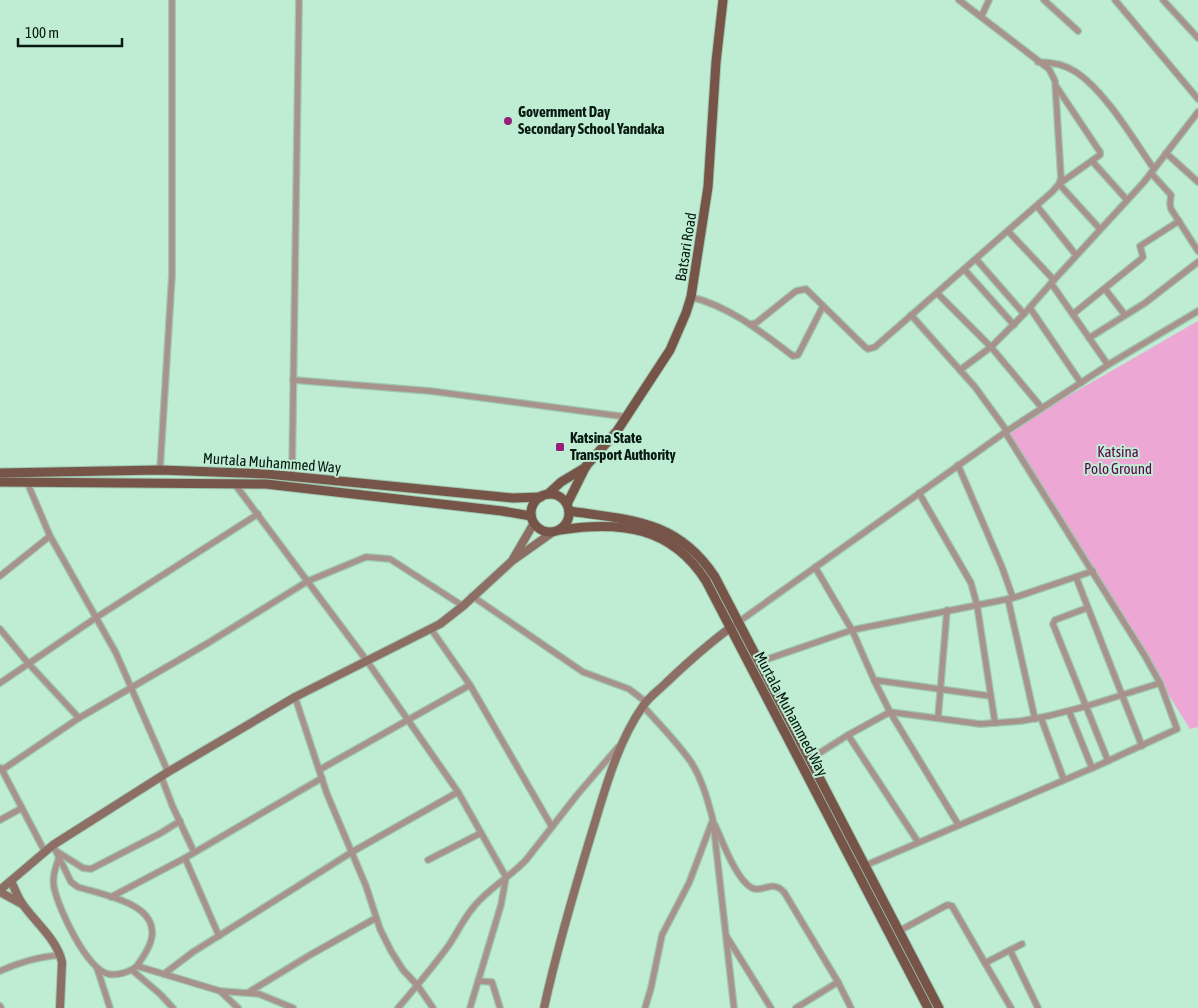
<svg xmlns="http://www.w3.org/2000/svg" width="1198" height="1008" viewBox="0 0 1198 1008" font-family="'Asap Condensed',sans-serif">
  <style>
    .green { fill: #eca7d5 }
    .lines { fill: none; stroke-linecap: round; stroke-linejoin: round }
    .street-casing { stroke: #9ec7b0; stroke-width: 8 }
    .secondary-casing { stroke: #9ec7b0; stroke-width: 10 }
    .primary-casing { stroke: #9ec7b0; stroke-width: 11 }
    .street { stroke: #a8938c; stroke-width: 5.5 }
    .secondary { stroke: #8c6e64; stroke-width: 8 }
    .primary { stroke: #775448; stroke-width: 9 }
    .poi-dot { fill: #961f7a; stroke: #bfedd3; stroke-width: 2 }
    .labels { text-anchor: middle; stroke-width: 4; stroke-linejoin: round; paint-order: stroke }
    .poi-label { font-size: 15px; font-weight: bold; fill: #071910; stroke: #bfedd3; text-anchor: start }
    .street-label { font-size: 15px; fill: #071910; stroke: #bfedd3 }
    .park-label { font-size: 15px; fill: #5e004b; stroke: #bfedd3 }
  </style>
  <rect width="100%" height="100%" fill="#bfedd3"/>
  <path class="green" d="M1198,321V727L1190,729L1004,433Z"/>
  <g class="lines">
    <g class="street-casing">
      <g id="street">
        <path d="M959,0L1049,69L1055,81L1061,178L1059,184"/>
        <path d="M1044,0L1078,31"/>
        <path d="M1115,0L1198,99"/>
        <path d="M1163,0L1198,38"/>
        <path d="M981,17L989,0"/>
        <path d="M1038,62C1052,62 1064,64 1076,72C1106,92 1133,139 1154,169"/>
        <path d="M1166,153L1198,182"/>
        <path d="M1093,162L1127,200"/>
        <path d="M1151,173L1171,195L1170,204L1171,209L1198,251"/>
        <path d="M1059,184L1100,229"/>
        <path d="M1037,206L1076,255"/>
        <path d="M1008,231L1054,280"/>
        <path d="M976,259L1024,314"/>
        <path d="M964,269L1014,325"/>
        <path d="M1051,283L1108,365"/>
        <path d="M1105,289L1125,315"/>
        <path d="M937,293L991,347L1042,408"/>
        <path d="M691,297C731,307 761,332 793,356L798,355L823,306"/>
        <path d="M1030,308L1081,383"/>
        <path d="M1073,314L1141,259L1143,257L1140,246L1179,221"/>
        <path d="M911,315L975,387L1007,431"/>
        <path d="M752,324L756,323L796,291L806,289L865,347L868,349L875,347L1052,192L1059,184L1100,155V152L1056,86"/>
        <path d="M1089,338L1145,303L1198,262"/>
        <path d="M960,370L991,347L1024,314L1054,280L1144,182L1198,112"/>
        <path d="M293,380L430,391L627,417"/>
        <path d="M958,465L1002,567L1013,598"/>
        <path d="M160,470L172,275V0"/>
        <path d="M292,476L299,0"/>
        <path d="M27,482L50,536L116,653L168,772"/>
        <path d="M234,483L367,661L458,792L506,877L501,905L470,1008"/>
        <path d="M919,493L971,583L977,605L995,723"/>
        <path d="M815,567L852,630L874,680L890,712L958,824"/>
        <path d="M0,576L50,536"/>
        <path d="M1076,577L1142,746"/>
        <path d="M472,596L583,672L629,689L646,702"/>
        <path d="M1008,599L1035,719"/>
        <path d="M1087,608L1055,620L1053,624L1108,761"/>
        <path d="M730,628L1004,433L1111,363L1198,311"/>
        <path d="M0,629L28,663L79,718"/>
        <path d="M431,629L470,685L552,827"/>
        <path d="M759,662L852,630L1013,598L1093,571"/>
        <path d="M874,680L990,696"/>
        <path d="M0,683L97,617L258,514"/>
        <path d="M295,697L327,794L366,886L380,929L391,951L403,970L418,986L433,1008"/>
        <path d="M643,706C659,724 677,742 691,762C702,779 708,801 713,820L734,1008"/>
        <path d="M1069,711L1092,768"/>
        <path d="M938,718L947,610"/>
        <path d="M1041,718L1064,780"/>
        <path d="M848,735L918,842"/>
        <path d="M810,759L848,735L890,712L980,724L1021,721L1048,716L1087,706L1160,683"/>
        <path d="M1,768L45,852"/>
        <path d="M2,770L79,718L208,643L308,581L366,557L390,559L463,606"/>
        <path d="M319,770L470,685"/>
        <path d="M161,776L172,805L194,852"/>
        <path d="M0,820L22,808"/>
        <path d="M715,825C722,840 736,880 752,888C764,893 772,879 784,892L838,982L851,1008"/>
        <path d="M53,845L71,882L78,887C100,894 150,902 152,930C154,942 143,957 137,966"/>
        <path d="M56,851L83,868L91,869L161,833L180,821"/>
        <path d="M59,857C56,867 52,876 54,887C58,908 86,968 108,974C117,976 130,972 137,966L220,991L259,994L293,1008"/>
        <path d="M185,858L219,936"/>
        <path d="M428,860L481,833"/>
        <path d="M864,866L1097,766L1177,729L1160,683L1145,656L1005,432"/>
        <path d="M111,897L185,858L322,778"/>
        <path d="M899,931L947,905L952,906L1011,1008"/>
        <path d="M727,937L771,1008"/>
        <path d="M1010,950L1038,1008"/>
        <path d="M985,963L1022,944"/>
        <path d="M97,968L110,1008"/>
        <path d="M132,970L160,994L173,1008"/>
        <path d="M0,971C21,962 37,957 61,955"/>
        <path d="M164,974L193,952L352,852L458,792"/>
        <path d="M478,981L492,982L500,1008"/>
        <path d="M220,991L238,1008"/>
        <path d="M249,992L310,955L376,918"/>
        <path d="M0,1006L1,1008"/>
        <path d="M398,1008C416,987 433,967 449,945C457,933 463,920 472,909C487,889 509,878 526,860L577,795L618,747"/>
        <path d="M645,1008L651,988L662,935L689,883L712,822"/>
        <path d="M796,1008L838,982"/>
      </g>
    </g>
    <g class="secondary-casing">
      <g id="secondary">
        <path d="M513,559L534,523"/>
        <path d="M11,881C15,889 18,899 24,906C37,924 57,940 62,962L60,1008"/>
        <path d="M0,890L53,845L168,772L295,697L440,624L463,606L512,561L553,532"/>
        <path d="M0,892L22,904"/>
        <path d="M544,1008C557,949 574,891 592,832C605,790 617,743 643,706C649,697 659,690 667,682C687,663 707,645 730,628"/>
      </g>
    </g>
    <g class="primary-casing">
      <g id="primary">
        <path d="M0,473L160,470L267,474L513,498L541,497"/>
        <path d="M0,482L266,484L502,511L531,516"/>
        <path d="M548,494L561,482L586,467"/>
        <circle cx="550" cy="513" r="19"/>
        <path d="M567,504L586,466L617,431L670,350L686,313L691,297L708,187L716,62L723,0"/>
        <path d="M569,511C631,520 678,520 715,577L939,1008"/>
        <path d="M560,530C620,521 671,526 706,581L928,1008"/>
      </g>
    </g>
    <use href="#street" class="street"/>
    <use href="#secondary" class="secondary"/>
    <use href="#primary" class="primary"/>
  </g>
  <g class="poi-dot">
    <circle cx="508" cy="121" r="5"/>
    <rect x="555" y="442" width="10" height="10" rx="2.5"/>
  </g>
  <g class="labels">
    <g class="poi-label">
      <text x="518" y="117">Government Day<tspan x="518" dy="17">Secondary School Yandaka</tspan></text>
      <text x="570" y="443">Katsina State<tspan x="570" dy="17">Transport Authority</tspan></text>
    </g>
    <g class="street-label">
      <text transform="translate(686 247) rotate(-81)" y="5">Batsari Road</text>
      <text transform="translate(272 463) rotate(4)" y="5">Murtala Muhammed Way</text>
      <text transform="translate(791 714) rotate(62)" y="5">Murtala Muhammed Way</text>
    </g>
    <g class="park-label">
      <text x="1118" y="457">Katsina<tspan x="1118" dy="17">Polo Ground</tspan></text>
    </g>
  </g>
  <path d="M18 38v8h104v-8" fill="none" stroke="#071910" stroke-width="2.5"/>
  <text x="25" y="38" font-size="15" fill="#071910" stroke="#bfedd3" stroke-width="4" paint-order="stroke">100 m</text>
</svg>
